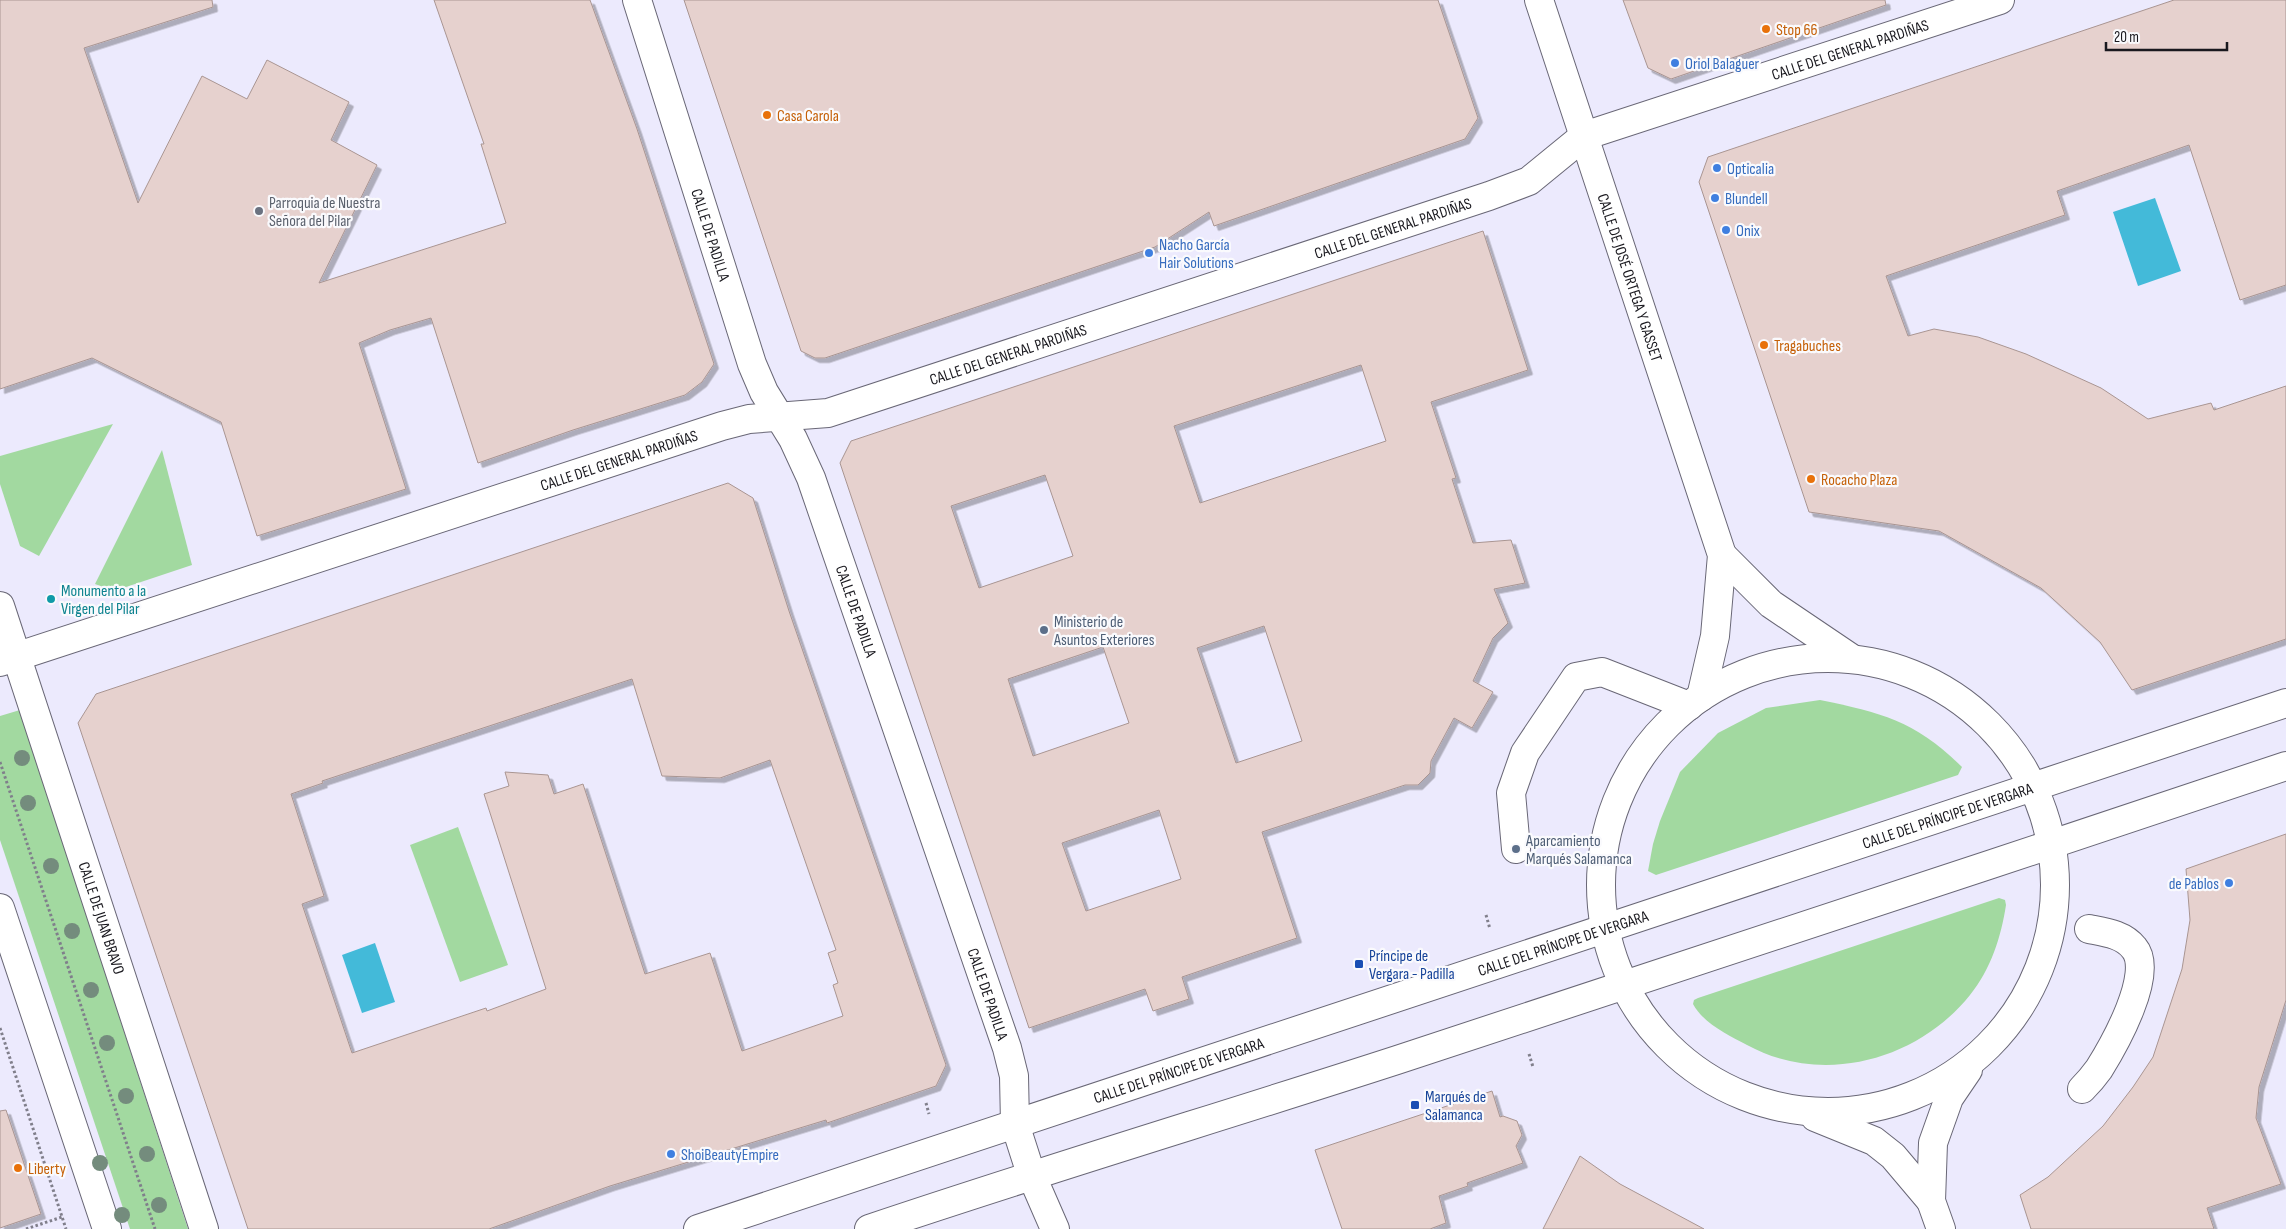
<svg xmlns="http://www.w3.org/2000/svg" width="2286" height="1229" viewBox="0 0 2286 1229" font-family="'Sofia Sans Condensed',sans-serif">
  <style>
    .green { fill: #a2d9a0 }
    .water { fill: #43bad9 }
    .building { fill: #e6d1ce; stroke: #a99592; fill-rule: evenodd; filter: url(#shadow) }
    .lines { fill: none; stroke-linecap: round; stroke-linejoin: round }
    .minor-casing { stroke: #696776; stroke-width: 30 }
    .major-casing { stroke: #696776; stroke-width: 30 }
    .path { stroke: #807f8b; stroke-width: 3; stroke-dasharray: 2.5 2.5; stroke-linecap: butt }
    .minor { stroke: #fff; stroke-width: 28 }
    .major { stroke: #fff; stroke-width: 28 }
    .tree { fill: #748c7d }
    .food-dot { fill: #e8710a; stroke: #fafafd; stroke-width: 2 }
    .shop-dot { fill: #3f7fe0; stroke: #fafafd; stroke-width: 2 }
    .worship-dot { fill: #6b7280; stroke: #fafafd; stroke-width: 2 }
    .culture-dot { fill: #0f9aa8; stroke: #fafafd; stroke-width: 2 }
    .service-dot { fill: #5c6f8a; stroke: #fafafd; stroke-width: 2 }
    .transit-dot { fill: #1a4fb4; stroke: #fafafd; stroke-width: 2 }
    .labels { text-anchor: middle; stroke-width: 4.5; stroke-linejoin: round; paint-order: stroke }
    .food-label { font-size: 16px; fill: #c56008; stroke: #fafafd; text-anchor: start }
    .street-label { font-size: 16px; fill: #19181e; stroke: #fafafd }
    .shop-label { font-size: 16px; fill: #366cbe; stroke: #fafafd; text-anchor: start }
    .worship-label { font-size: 16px; fill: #5b616d; stroke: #fafafd; text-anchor: start }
    .culture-label { font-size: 16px; fill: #0d838f; stroke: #fafafd; text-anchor: start }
    .service-label { font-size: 16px; fill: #4e5e75; stroke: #fafafd; text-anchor: start }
    .transit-label { font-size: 16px; fill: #164399; stroke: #fafafd; text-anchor: start }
  </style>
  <defs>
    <filter id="shadow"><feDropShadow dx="4.5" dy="4.5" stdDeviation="0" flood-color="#0004"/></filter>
  </defs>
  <rect width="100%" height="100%" fill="#eceafd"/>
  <g class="green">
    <path d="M113,424L39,556L20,546L0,484V456Z"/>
    <path d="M162,450L192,565L114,591L95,584Z"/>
    <path d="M1820,700C1883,713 1915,721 1962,767L1958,775L1656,875L1648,871L1653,844L1660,821L1680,772L1718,733L1766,708Z"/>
    <path d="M20,710L188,1229H130L0,840V716Z"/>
    <path d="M458,827L508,965L460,982L410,845Z"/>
    <path d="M1999,898L2005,900L2006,905C2001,937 1991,969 1970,995C1917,1061 1822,1086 1747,1045C1728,1035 1703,1023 1693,1004L1694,1000L1698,998Z"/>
  </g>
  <g class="water">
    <path d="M2155,198L2181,271L2138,286L2113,212Z"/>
    <path d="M375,943L395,1002L362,1013L342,955Z"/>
  </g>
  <g class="building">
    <path d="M0,0H212L213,7L84,48L138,203L202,76L247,99L267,60L349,102L331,140L377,165L319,283L506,223L481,144H484L434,0H590L637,129L714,364L702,382L685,395L573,430L478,463L431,318L390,330L359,343L406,489L257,536L221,422L92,358L0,389Z"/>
    <path d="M684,0H1438L1478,118L1465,139L1214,226L1209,212L1155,247L825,358H815L801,351Z"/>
    <path d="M1623,0H1885L1886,5L1671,79L1648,68Z"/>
    <path d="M2174,0H2286V285L2240,300L2189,145L2057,191L2065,215L1886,276L1908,336L1934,329L1978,337L2026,354L2101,388L2148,419L2211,403L2214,410L2286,386V639L2132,690L2100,642L2041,588L1939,531L1809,512L1699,182L1708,157Z"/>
    <path d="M1483,231L1528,370L1431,402L1456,478L1452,479L1473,543L1511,540L1525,583L1494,589L1508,623L1493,638L1473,681L1493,692L1472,728L1454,718L1431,761L1430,773L1418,785H1405L1262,832L1297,938L1182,977L1189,999L1153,1011L1145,989L1029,1028L840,463L851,441ZM1361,365L1386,441L1200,503L1174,426ZM1045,475L1073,556L979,588L951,506ZM1264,626L1302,741L1236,763L1197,648ZM1103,647L1129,723L1033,756L1008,679ZM1159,810L1181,879L1086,911L1062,843Z"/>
    <path d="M728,483L753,498L789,611L946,1065L936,1086L827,1123L826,1120L610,1186L489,1229H248L78,723L96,694ZM632,679L662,776L720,778L770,760L836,950L828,953L838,983L833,985L843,1016L742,1051L710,953L645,974L583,784L554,794L548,775L505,772L509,786L484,794L546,989L487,1011L486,1008L352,1053L302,904L324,896L291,794L323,783L322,781Z"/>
    <path d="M2286,834V1000L2259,1087L2256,1118L2281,1184L2207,1208L2214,1229H2031L2020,1195L2048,1177L2103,1126L2133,1087L2153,1057L2182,969L2190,920L2186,869Z"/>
    <path d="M1492,1091L1500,1117L1503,1116L1517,1121L1522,1135L1516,1146L1523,1163L1467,1183L1468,1186L1439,1196L1446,1223L1430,1229H1342L1315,1150Z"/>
    <path d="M6,1110L41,1214L0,1228V1111Z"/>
    <path d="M1580,1156L1620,1184L1704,1229H1543Z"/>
  </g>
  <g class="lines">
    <g class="minor-casing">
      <g id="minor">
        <path id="s1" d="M637,0L752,364L764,392L793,439L811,478L1007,1048L1014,1076L1015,1124L1031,1174L1055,1229"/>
        <path id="s2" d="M1539,0L1722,555L1715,636L1701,697"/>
        <path d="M1722,555L1771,604L1851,658"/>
        <circle cx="1828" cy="885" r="227"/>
        <path id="s3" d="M0,662L722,426L749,419L828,413L1489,196L1529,181L1584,136L2000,0"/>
        <path d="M1516,849L1511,793L1525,753L1576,677L1602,672L1689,706"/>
        <path d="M2082,1089C2088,1083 2094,1076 2099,1069C2114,1045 2155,973 2134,948C2123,934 2104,932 2089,929"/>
        <path d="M1815,1117L1874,1141L1893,1156L1931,1201"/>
        <path d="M1941,1229L1931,1201L1933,1143L1949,1098L1968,1070"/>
      </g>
    </g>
    <g class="major-casing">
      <g id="major">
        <path id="s4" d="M0,606L204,1229"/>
        <path d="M0,908L107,1229"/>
        <path id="s5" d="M698,1229L2286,703"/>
        <path d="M869,1229C1044,1170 1221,1117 1397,1060C1694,963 1990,865 2286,766"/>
      </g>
    </g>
    <g class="path">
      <path d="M0,762L155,1229"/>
      <path d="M1486,915L1490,929"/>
      <path d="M0,1028L66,1229"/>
      <path d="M1529,1054L1533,1067"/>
      <path d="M926,1103L929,1114"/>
      <path d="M26,1229L62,1217"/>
    </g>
    <use href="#minor" class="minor"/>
    <use href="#major" class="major"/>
  </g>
  <g class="tree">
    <circle cx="22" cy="758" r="8"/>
    <circle cx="28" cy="803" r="8"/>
    <circle cx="51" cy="866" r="8"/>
    <circle cx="72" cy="931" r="8"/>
    <circle cx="91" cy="990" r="8"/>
    <circle cx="107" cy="1043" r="8"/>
    <circle cx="126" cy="1096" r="8"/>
    <circle cx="147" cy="1154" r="8"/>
    <circle cx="100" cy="1163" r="8"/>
    <circle cx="159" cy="1205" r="8"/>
    <circle cx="122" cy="1215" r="8"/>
  </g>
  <g class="food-dot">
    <circle cx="1766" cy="29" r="5"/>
    <circle cx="767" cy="115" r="5"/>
    <circle cx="1764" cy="345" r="5"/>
    <circle cx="1811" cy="479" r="5"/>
    <circle cx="18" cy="1168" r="5"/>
  </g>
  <g class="shop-dot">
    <circle cx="1675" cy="63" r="5"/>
    <circle cx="1717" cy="168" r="5"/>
    <circle cx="1715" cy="198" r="5"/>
    <circle cx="1726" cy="230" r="5"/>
    <circle cx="1149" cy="253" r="5"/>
    <circle cx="2229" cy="883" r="5"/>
    <circle cx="671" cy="1154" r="5"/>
  </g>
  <circle class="worship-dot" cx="259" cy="211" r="5"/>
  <circle class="culture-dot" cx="51" cy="599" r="5"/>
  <g class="service-dot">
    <circle cx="1044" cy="630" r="5"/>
    <circle cx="1516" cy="849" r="5"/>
  </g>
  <g class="transit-dot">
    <rect x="1354" y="959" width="10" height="10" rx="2.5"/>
    <rect x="1410" y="1100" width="10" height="10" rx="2.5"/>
  </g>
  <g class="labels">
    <g class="food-label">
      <text x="1776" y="35">Stop 66</text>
      <text x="777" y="121">Casa Carola</text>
      <text x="1774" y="351">Tragabuches</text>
      <text x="1821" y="485">Rocacho Plaza</text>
      <text x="28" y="1174">Liberty</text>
    </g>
    <g class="street-label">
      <text dy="6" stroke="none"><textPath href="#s3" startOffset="1956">CALLE DEL GENERAL PARDIÑAS</textPath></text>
      <text dy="6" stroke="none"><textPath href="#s3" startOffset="1461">CALLE DEL GENERAL PARDIÑAS</textPath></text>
      <text dy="6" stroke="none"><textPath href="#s1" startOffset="246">CALLE DE PADILLA</textPath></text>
      <text dy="6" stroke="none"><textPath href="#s2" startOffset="292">CALLE DE JOSÉ ORTEGA Y GASSET</textPath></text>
      <text dy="6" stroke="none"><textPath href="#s3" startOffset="1056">CALLE DEL GENERAL PARDIÑAS</textPath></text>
      <text dy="6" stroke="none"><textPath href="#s3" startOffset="651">CALLE DEL GENERAL PARDIÑAS</textPath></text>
      <text dy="6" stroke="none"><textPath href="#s1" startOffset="651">CALLE DE PADILLA</textPath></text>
      <text dy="6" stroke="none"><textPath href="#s5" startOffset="1316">CALLE DEL PRÍNCIPE DE VERGARA</textPath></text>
      <text dy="6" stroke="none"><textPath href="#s4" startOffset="328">CALLE DE JUAN BRAVO</textPath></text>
      <text dy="6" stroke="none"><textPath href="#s5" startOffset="911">CALLE DEL PRÍNCIPE DE VERGARA</textPath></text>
      <text dy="6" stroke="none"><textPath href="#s1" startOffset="1056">CALLE DE PADILLA</textPath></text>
      <text dy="6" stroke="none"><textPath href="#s5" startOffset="506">CALLE DEL PRÍNCIPE DE VERGARA</textPath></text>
    </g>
    <g class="shop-label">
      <text x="1685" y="69">Oriol Balaguer</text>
      <text x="1727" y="174">Opticalia</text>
      <text x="1725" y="204">Blundell</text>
      <text x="1736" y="236">Onix</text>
      <text x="1159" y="250">Nacho García<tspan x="1159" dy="18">Hair Solutions</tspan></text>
      <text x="2219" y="889" text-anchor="end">de Pablos</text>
      <text x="681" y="1160">ShoiBeautyEmpire</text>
    </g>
    <g class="worship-label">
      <text x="269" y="208">Parroquia de Nuestra<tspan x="269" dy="18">Señora del Pilar</tspan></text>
    </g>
    <g class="culture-label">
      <text x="61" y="596">Monumento a la<tspan x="61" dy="18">Virgen del Pilar</tspan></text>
    </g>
    <g class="service-label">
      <text x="1054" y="627">Ministerio de<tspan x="1054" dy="18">Asuntos Exteriores</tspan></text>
      <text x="1526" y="846">Aparcamiento<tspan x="1526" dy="18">Marqués Salamanca</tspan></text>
    </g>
    <g class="transit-label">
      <text x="1369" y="961">Príncipe de<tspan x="1369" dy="18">Vergara - Padilla</tspan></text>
      <text x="1425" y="1102">Marqués de<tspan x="1425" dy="18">Salamanca</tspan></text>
    </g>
  </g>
  <path d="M2106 42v8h121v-8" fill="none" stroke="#19181e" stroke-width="2.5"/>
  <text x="2114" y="42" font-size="15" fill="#19181e" stroke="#fafafd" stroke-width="4" paint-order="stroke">20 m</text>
</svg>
